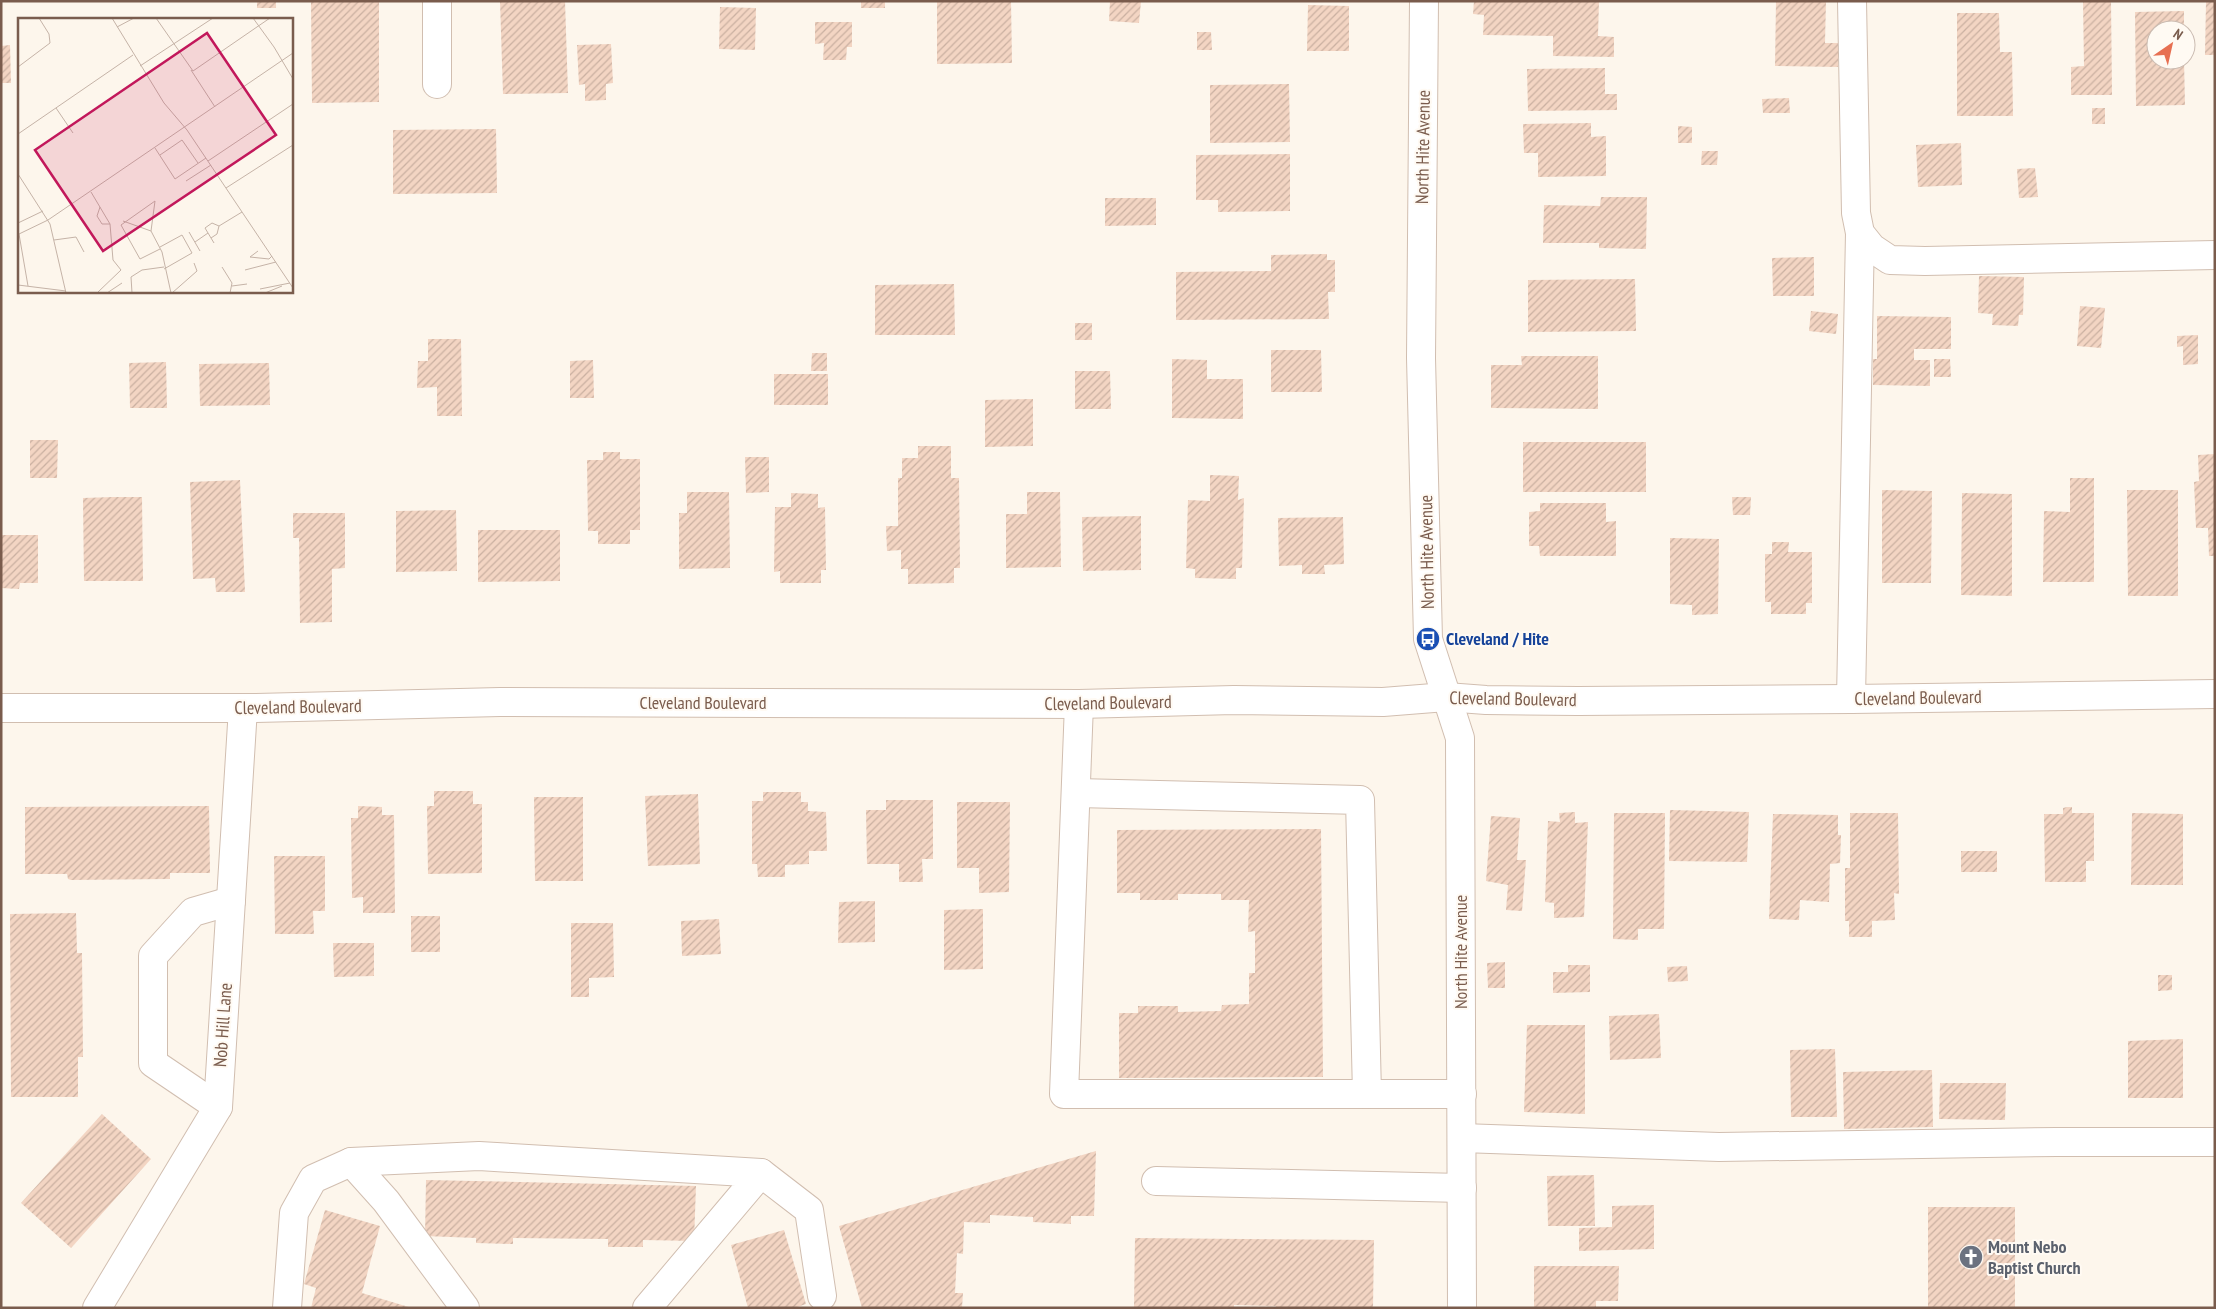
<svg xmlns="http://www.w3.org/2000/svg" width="2216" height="1309" viewBox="0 0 2216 1309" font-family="'PT Sans Narrow',sans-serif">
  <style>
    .building { fill: url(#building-hatch) }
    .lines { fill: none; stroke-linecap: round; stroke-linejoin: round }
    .minor-casing { stroke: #d1beb0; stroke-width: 30 }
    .minor { stroke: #fff; stroke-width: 28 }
    .labels { text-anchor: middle; stroke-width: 4; stroke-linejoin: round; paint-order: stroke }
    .street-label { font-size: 18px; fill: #7a5c4d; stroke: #fffaf3 }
    .transit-label { font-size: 18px; font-weight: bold; fill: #164399; stroke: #fffaf3; text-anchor: start }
    .worship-label { font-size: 18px; font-weight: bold; fill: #5b616d; stroke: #fffaf3; text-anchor: start }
    .inset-road { fill: none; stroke: #c5b3a7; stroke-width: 1 }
    .view { fill: #c2185b; fill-opacity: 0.15; stroke: #c2185b; stroke-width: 2.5 }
    .inset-edge { fill: none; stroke: #7a5c4d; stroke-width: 2.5 }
  </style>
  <defs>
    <pattern id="building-hatch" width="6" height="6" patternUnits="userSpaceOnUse" patternTransform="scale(1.25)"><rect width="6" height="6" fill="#f3d5c3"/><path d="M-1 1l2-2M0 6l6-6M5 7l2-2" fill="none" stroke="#cab0a1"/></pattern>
  </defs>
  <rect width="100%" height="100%" fill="#fdf6ec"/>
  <g class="building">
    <rect x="257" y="1" width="19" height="7"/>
    <path d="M311,1H379V102L312,103Z"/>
    <path d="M500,1H565L568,93L503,94Z"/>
    <rect x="861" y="1" width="24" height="7"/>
    <path d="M937,1H1011L1012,63L937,64Z"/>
    <path d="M1110,1H1141L1139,23L1109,21Z"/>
    <path d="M1474,1H1599L1598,36L1614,37V57L1553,56V36L1483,35L1484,15L1473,14Z"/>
    <path d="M1776,1H1826L1825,43H1838V67L1775,66Z"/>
    <path d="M2083,1H2111L2112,95H2071V67L2084,66Z"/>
    <path d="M2206,2H2215V55H2205Z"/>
    <path d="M1308,5L1349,6V51H1307Z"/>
    <path d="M720,7L756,8L755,50L719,49Z"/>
    <path d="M2184,11V30H2156V60H2184L2185,105L2136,106L2135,12Z"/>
    <path d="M1957,13H1999L2000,52H2012L2013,116H1957Z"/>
    <path d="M815,22H852V47H847L846,60H823L824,43L815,44Z"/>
    <path d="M1197,32H1211L1212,50H1197Z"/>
    <path d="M611,44L613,83L606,84V100L585,101V84L579,85L577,45Z"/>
    <path d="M10,45L11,83H1V46Z"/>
    <path d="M1605,68V94H1617V110L1528,111L1527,69Z"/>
    <path d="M1289,84L1290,142L1210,143V85Z"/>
    <path d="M1789,98L1790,113H1763L1762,99Z"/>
    <rect x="2092" y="108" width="13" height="16"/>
    <path d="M1591,123V137L1606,136V176L1538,177V153H1524L1523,124Z"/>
    <path d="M1678,126L1692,127V143H1678Z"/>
    <path d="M496,129L497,193L393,194V130Z"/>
    <path d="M1961,143L1962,185L1918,187L1916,145Z"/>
    <path d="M1702,151H1718L1717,165H1701Z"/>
    <path d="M1290,154V211L1218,212V200H1196V155Z"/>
    <path d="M2035,168L2038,197L2019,198L2017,169Z"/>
    <path d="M1601,197H1647L1646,249L1599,248V243H1543L1544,205L1600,206Z"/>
    <path d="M1105,198H1156V225L1105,226Z"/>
    <path d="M1327,254V260H1335V292H1328L1329,319L1176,320V272L1271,271V255Z"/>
    <path d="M1814,257V296H1773L1772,258Z"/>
    <path d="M1979,276L2024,277L2023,315H2019L2018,326L1992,325L1993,314L1978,313Z"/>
    <path d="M1635,279L1636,331L1528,332V280Z"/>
    <path d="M954,284L955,335H875V285Z"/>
    <path d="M2080,306L2105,308L2101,348L2077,346Z"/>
    <path d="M1811,311L1838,314L1836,334L1809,331Z"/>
    <path d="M1877,316L1951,317V349H1914V360H1930V386L1873,385V359H1877Z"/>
    <rect x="1075" y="323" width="17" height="17"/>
    <path d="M2198,335V364L2183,365V346L2177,347V336Z"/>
    <path d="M428,339H461L462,416H437V387L417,388L418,361H428Z"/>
    <path d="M1271,350H1321L1322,392H1271Z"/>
    <path d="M812,353H827V371H811Z"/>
    <path d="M1521,356H1598V409L1491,408V365H1522Z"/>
    <path d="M1172,359L1207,360V379H1243V419L1172,418Z"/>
    <path d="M1934,359H1950L1951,377H1934Z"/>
    <path d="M593,360L594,398H570V361Z"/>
    <path d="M166,362L167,408H130L129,363Z"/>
    <path d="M269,363L270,405L200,406L199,364Z"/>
    <path d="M1075,371H1110L1111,409H1075Z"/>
    <rect x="774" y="374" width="54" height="31"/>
    <path d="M1033,399V446L985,447V400Z"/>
    <path d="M30,440H58L57,478H30Z"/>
    <rect x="1523" y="442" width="123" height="50"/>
    <path d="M918,446H951V478H959L960,568H954V583L908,584V569H901V550L887,551L886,526H898V478H902V458H918Z"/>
    <path d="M603,452H620V459H640V530H630V544H598V531H588L587,460H603Z"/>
    <path d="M2215,454V556H2209L2208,528H2196L2194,482L2199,481L2198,455Z"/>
    <path d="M745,457H769V492L746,493Z"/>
    <path d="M1210,475L1239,476L1238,500L1244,498L1242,568H1236V579L1195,578V569L1186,568L1188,500L1210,501Z"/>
    <path d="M2070,478H2094V582H2043L2044,511L2070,512Z"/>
    <path d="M240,480L245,592H216L215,578L193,579L190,482Z"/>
    <path d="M1882,490L1932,491L1931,583H1882Z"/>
    <path d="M2127,490H2178V596H2128Z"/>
    <path d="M687,492H729L730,568L679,569V513H687Z"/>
    <path d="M1027,492H1060L1061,567L1006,568V514H1027Z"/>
    <path d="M791,493L818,494V508L825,507L826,570H821V583H780V571L774,572L775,507H791Z"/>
    <path d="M1962,493L2012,494V596L1961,595Z"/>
    <path d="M113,497H142L143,581H84L83,498Z"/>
    <path d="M1732,497H1751L1750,515H1733Z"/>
    <path d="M1540,503H1606V522L1616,521V556H1540L1539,546H1529V512L1540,511Z"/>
    <path d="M456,510L457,571L396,572V511Z"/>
    <path d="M293,513H345V568L332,569V622L300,623L299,538H293Z"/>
    <path d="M1141,516V570L1083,571L1082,517Z"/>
    <path d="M1343,517L1344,564L1324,565L1325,574H1302V565L1279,566L1278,518Z"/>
    <path d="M478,530H560V581L478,582Z"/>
    <path d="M1,535H38V583H20L19,589L1,588Z"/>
    <path d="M1670,538L1719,539L1718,614L1692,615V605L1670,604Z"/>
    <path d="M1772,542H1789L1788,552H1812V603H1806V614H1771V602H1765V554H1772Z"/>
    <path d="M434,791H473V804H482V873L428,874L427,806H434Z"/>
    <path d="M763,792H801V802H808V811L826,812L827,851H809V864L785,865V877H758L757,864H752V801H763Z"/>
    <path d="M698,794L700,864L648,866L645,796Z"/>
    <path d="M534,797H583V881H535Z"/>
    <path d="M886,800H933V859H922L923,882H899V864H867L866,810H886Z"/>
    <path d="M957,802H1010L1009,892L979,893V868H957Z"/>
    <path d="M209,806L210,873H170V879L71,880L68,879L67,874H25V807Z"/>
    <path d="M358,806L382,807V815H394L395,913H363V897L352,898L351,818H358Z"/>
    <path d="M2067,807H2072V813H2094V861H2086V882H2045L2044,814H2063V808Z"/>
    <path d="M1670,810L1749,812L1747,862L1669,861Z"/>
    <path d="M1575,812V823L1588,822L1584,917L1554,918V903L1545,902L1548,821L1560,822L1559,813Z"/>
    <path d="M1614,813H1665L1664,929H1638V940L1613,939Z"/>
    <path d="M1850,813H1898L1899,894L1894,893L1895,920L1872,921V937H1849V921H1845V868H1850Z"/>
    <path d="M2132,813L2183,814V885H2131Z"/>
    <path d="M1773,814L1838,815V835H1841L1840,863L1830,864L1829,902L1800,900L1799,920L1769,919Z"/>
    <path d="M1491,816L1520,818L1517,860H1526L1522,911L1506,910L1508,885L1486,881Z"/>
    <path d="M1321,829L1323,1077L1119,1078V1013H1138V1006H1178V1012L1221,1011L1222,1005L1249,1004V973H1255V931L1248,932L1249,900H1221V894H1178V900H1140V893H1117V830Z"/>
    <rect x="1961" y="851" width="36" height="21"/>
    <path d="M274,856H325V911H313L314,934H275Z"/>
    <path d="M875,901V942L838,943L839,902Z"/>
    <path d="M983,909V969L944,970V910Z"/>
    <path d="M76,913L77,953H82L83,1057H78V1097H11L10,914Z"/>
    <rect x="411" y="916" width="29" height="36"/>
    <path d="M719,919L721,954L682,956L681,921Z"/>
    <path d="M571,923H613L614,977L589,978V997H571Z"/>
    <path d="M333,943H374V976L334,977Z"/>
    <path d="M1505,962V988H1488L1487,963Z"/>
    <path d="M1568,965H1590V992L1553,993V972H1568Z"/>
    <path d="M1687,966L1688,981L1668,982L1667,967Z"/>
    <path d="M2158,975H2172V990L2158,991Z"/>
    <path d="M1659,1014L1661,1058L1610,1060L1609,1016Z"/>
    <path d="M1527,1025H1585V1114L1524,1112Z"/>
    <path d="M2183,1039V1098H2128V1041Z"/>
    <path d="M1835,1049L1837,1117H1791L1790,1050Z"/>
    <path d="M1932,1070L1933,1127L1844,1129L1843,1072Z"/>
    <path d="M1940,1083H2006L2005,1120L1939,1119Z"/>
    <path d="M102,1114L151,1159L71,1248L21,1203Z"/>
    <path d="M1096,1151L1094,1216H1071V1224L1033,1222V1217L990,1215V1223L964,1222L963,1254L957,1253L955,1293H963L962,1308H862L839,1226Z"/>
    <path d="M1594,1175L1595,1226H1548L1547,1176Z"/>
    <path d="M426,1180L696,1186L694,1241L643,1240V1247H608V1239L513,1238V1244L476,1243V1238L425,1236Z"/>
    <path d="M1654,1205V1249L1579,1251V1228L1612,1227V1206Z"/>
    <rect x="1928" y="1207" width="87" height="101"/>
    <path d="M325,1210L380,1226L362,1293L412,1308H311L316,1288L304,1284Z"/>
    <path d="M784,1230L806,1304L794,1308H748L731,1245Z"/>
    <path d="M1135,1238L1374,1240L1373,1308H1276V1306L1234,1305V1308H1134Z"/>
    <path d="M1534,1266H1619L1618,1301H1596V1308H1534Z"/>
  </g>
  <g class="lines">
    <g class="minor-casing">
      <g id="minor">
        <path d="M437,1V84"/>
        <path d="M1424,1L1421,358L1428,639L1460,738L1462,1308"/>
        <path d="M1852,1L1856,213L1860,233L1872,248L1890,260L1925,261L2215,255"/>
        <path d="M1851,699L1860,233"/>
        <path d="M1079,704L1064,1094H1462"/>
        <path d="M1,708H256L500,702L1079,704L1234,700L1383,702L1446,697L1486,700L1578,701L1851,699L2215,694"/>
        <path d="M1077,793L1360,800L1367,1094"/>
        <path d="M218,1107L153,1063V956L193,912L231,901"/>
        <path d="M1462,1138L1719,1147L2057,1142H2215"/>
        <path d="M351,1162L386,1201L465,1308"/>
        <path d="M761,1173L809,1210L822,1296"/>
        <path d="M1156,1181L1462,1188"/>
        <path d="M97,1308L218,1107L243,708"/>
        <path d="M287,1308L294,1213L313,1179L351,1162L479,1156L761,1173L647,1308"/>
      </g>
    </g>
    <use href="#minor" class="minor"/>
  </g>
  <defs>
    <g id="bus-disc" transform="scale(1.25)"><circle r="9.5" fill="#1a4fb4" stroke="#fffaf3"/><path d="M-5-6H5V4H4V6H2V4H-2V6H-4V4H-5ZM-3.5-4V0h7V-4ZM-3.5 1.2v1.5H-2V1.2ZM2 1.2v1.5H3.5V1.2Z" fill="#fff"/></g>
    <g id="church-disc" transform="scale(1.25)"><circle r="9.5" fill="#6b7280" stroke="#fffaf3"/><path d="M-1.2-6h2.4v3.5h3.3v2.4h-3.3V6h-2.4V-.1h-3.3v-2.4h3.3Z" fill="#fff"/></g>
  </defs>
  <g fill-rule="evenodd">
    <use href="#bus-disc" x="1428" y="639"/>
    <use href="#church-disc" x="1971" y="1257"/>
  </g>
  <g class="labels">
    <g class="street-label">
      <text transform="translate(1423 147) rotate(-89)" y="6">North Hite Avenue</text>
      <text transform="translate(1427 552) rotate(-91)" y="6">North Hite Avenue</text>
      <text transform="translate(1918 698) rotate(-1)" y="6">Cleveland Boulevard</text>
      <text transform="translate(1513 699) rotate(1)" y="6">Cleveland Boulevard</text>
      <text x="703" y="709">Cleveland Boulevard</text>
      <text transform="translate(1108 703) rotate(-1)" y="6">Cleveland Boulevard</text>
      <text transform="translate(298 707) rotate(-1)" y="6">Cleveland Boulevard</text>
      <text transform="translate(1461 952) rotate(-90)" y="6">North Hite Avenue</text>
      <text transform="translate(223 1025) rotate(-86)" y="6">Nob Hill Lane</text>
    </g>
    <g class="transit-label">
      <text x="1446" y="645">Cleveland / Hite</text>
    </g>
    <g class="worship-label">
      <text x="1988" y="1253">Mount Nebo<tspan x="1988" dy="21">Baptist Church</tspan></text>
    </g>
  </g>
  <g transform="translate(18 18)">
    <rect width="275" height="275" fill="#fdf6ec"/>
    <path class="inset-road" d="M94,0L146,85L169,112L275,270M138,0L175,53L252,0M235,0L256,29L275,61M99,9L116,0M122,48L195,0M0,49L32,25L31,16L21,0M173,52L197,89M38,90L55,115M0,116L115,37M137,130L157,161L188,140M142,137L164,122L180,145M190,143L275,86M0,156L32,206L48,275M168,163L193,147M208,170L275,127M73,174L92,206L95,242L103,252L79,275M82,189L79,198L84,206H92M105,203L133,213M0,205L25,193M201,208L224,194M133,213L137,183L103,207L122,241L142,231M133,213L144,234L153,275M171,214L182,233M193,220L199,216L201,208L194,205L187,210L196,225M36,222L58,219L66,234M177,224L190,215M142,229L164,217L174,235L146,251M240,233L232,239L251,241L254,238M204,249L214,265L212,275M227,252L258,244M0,267L48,273M10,268L1,216L30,202L275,35M214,268L229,266M242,271L272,265M89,275L104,265M114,275L113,259L124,252L146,249M154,275L179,253L176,245M247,275L264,268"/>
    <path class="view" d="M189,15L258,117L85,233L17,132Z"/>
    <rect width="275" height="275" class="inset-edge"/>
  </g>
  <rect width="2216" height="1309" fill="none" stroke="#7a5c4d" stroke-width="5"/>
  <g transform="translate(2171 45) rotate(34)"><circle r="24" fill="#fffaf3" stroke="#cabbb1"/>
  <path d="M0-4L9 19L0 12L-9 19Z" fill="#e76f51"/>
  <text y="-8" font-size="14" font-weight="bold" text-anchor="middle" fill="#7a5c4d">N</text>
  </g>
</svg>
